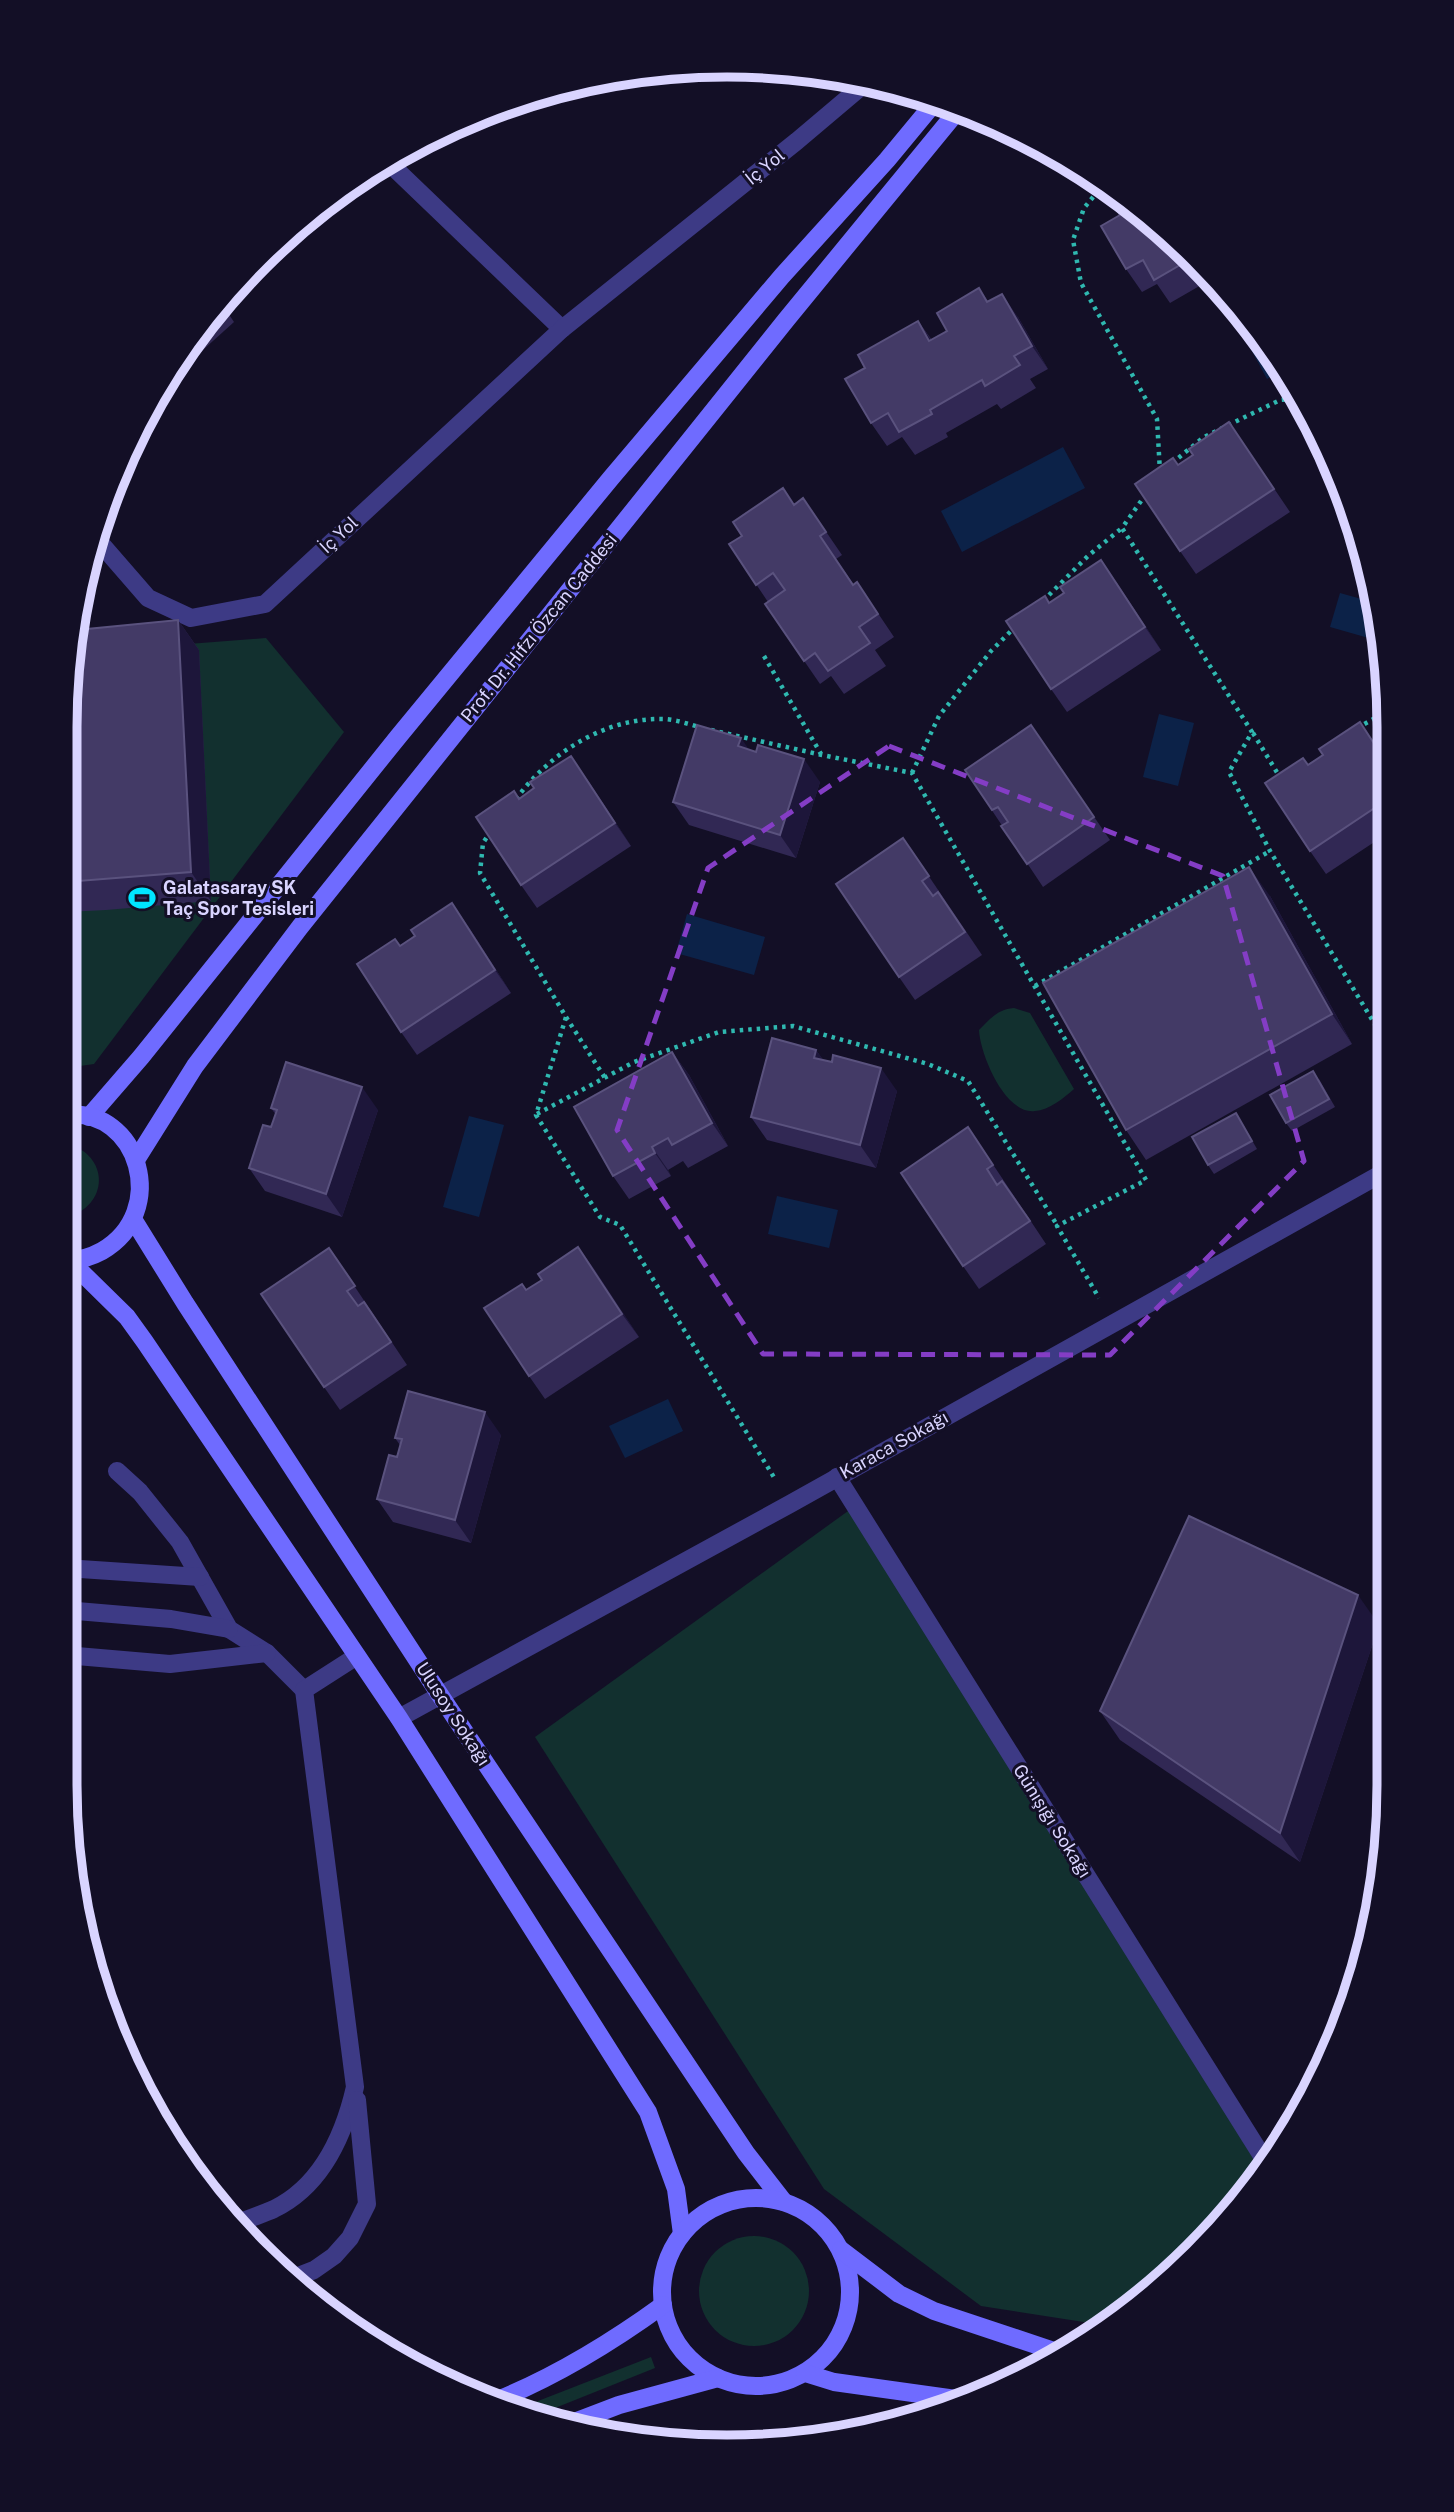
<svg xmlns="http://www.w3.org/2000/svg" width="1454" height="2512" viewBox="0 0 1454 2512" font-family="'Public Sans',sans-serif">
  <style>
    .green { fill: #12302f }
    .water { fill: #0c2248 }
    .lines { fill: none; stroke-linecap: round; stroke-linejoin: round }
    .path { stroke: #2fb8b0; stroke-width: 4.5; stroke-dasharray: 3.5 5; stroke-linecap: butt }
    .lane { stroke: #3d3a85; stroke-width: 18 }
    .street { stroke: #3d3a85; stroke-width: 18 }
    .secondary { stroke: #6f6bff; stroke-width: 18 }
    .wall { fill: #312854 }
    .shaded-wall { fill: #1d163a }
    .building { fill: #433a66; stroke: #5a527e; stroke-width: 2 }
    .marked { fill: none; stroke: #843dc5; stroke-width: 5; stroke-dasharray: 14 9; stroke-linejoin: round }
    .labels { text-anchor: middle; stroke-width: 6; stroke-linejoin: round; paint-order: stroke }
    .street-label { font-size: 18px; fill: #d9d4ff; stroke: #130f26 }
    .poi-label { font-size: 18px; font-weight: bold; fill: #d9d4ff; stroke: #130f26; text-anchor: start }
    .rim { fill: none; stroke: #d9d4ff; stroke-width: 9 }
  </style>
  <rect width="100%" height="100%" fill="#130f26"/>
  <g class="green">
    <path d="M266,638L344,732L94,1064L66,1068V683L72,653Z"/>
    <path d="M1014,1008L1030,1013L1074,1089C1064,1098 1049,1110 1035,1111C1005,1115 980,1054 979,1030C990,1019 998,1009 1014,1008Z"/>
    <path d="M66,1143C110,1155 110,1206 65,1218Z"/>
    <path d="M855,1506L1261,2171L1130,2310L1103,2325L981,2306L824,2189L535,1737Z"/>
    <circle cx="754" cy="2291" r="55"/>
    <path d="M651,2357L655,2368L535,2416L520,2408Z"/>
  </g>
  <g class="water">
    <path d="M1255,337L1282,371L1267,379L1247,342Z"/>
    <path d="M1063,447L1085,488L962,552L941,511Z"/>
    <path d="M1340,593L1372,602L1379,641L1330,627Z"/>
    <path d="M1159,714L1194,723L1178,786L1143,777Z"/>
    <path d="M687,914L765,937L754,975L676,953Z"/>
    <path d="M469,1116L504,1125L479,1217L443,1207Z"/>
    <path d="M777,1196L838,1210L829,1248L768,1234Z"/>
    <path d="M668,1399L683,1431L625,1458L609,1426Z"/>
  </g>
  <g class="lines">
    <g class="path">
      <path d="M1104,184L1084,208L1073,240L1081,283L1157,419L1160,472"/>
      <path d="M1172,463L1204,437L1280,400L1302,398"/>
      <path d="M1146,494L1122,528L1252,732L1229,772L1270,851L1388,1046"/>
      <path d="M1043,601L1089,555L1122,528"/>
      <path d="M764,656L821,754"/>
      <path d="M1357,728L1388,711"/>
      <path d="M711,730L822,755L912,773L1146,1180L1057,1226L1099,1298"/>
      <path d="M1253,733L1281,779"/>
      <path d="M912,773L939,716L991,651L1016,626"/>
      <path d="M516,799C550,753 604,718 662,719C674,719 688,724 699,727"/>
      <path d="M491,831L483,843L480,873L566,1017L536,1115L600,1217L620,1225L775,1479"/>
      <path d="M1035,986L1270,851"/>
      <path d="M566,1017L605,1078"/>
      <path d="M537,1114L634,1062L719,1032L793,1026L928,1064L968,1081L1057,1225"/>
    </g>
    <g class="lane">
      <path d="M387,161L562,329"/>
      <path d="M95,537L148,598L191,618L265,604L562,329L797,141L868,81"/>
      <path d="M117,1471L140,1492L180,1542L229,1629L267,1653L304,1690"/>
      <path d="M65,1568L200,1577"/>
      <path d="M65,1610L171,1619L229,1629"/>
      <path d="M65,1655L170,1664L267,1653"/>
      <path d="M239,2223C250,2218 263,2214 274,2209C321,2186 344,2135 355,2087L304,1690L357,1656"/>
      <path d="M296,2277L314,2270L334,2256L350,2238L367,2204L357,2100"/>
    </g>
    <g class="street">
      <path d="M837,1477L1267,2164"/>
      <path d="M399,1718L790,1504L1388,1170"/>
    </g>
    <g class="secondary">
      <path d="M89,1117L141,1057L398,737L611,478L782,276L887,160L935,102"/>
      <path d="M136,1160L195,1066L300,927L786,320L959,109"/>
      <path d="M133,1219L185,1303L440,1695L746,2153L784,2202"/>
      <path d="M65,1260C78,1261 91,1257 102,1251C170,1212 139,1107 66,1115"/>
      <path d="M70,1261L127,1317L145,1342L399,1718L648,2112L676,2189L682,2234"/>
      <circle cx="756" cy="2292" r="94"/>
      <path d="M841,2250L899,2294L934,2311L1054,2351"/>
      <path d="M805,2373L834,2382L963,2400"/>
      <path d="M500,2399C558,2375 612,2342 663,2305"/>
      <path d="M564,2426L619,2405L718,2378"/>
    </g>
  </g>
  <g class="wall">
    <path d="M1121,198L1196,259L1209,276L1201,281L1203,284L1170,303L1157,284L1142,292L1126,269L1120,215Z"/>
    <path d="M979,288L988,301L1018,317L1048,369L1030,379L1036,388L1001,409L997,404L946,433L948,437L915,455L902,437L887,446L871,423L865,368L918,321L932,340L947,331Z"/>
    <path d="M222,304L234,322L163,386L176,359Z"/>
    <path d="M1229,422L1290,512L1196,574L1180,551L1178,465L1193,455Z"/>
    <path d="M803,498L842,555L836,559L854,585L857,582L894,637L875,650L886,666L844,694L831,676L820,684L765,604L768,602L729,544Z"/>
    <path d="M1117,583L1161,650L1067,712L1051,689L1049,603Z"/>
    <path d="M178,620L199,650L211,901L106,910L66,912V683Z"/>
    <path d="M1360,722L1388,763V833L1326,874L1310,851L1308,764L1323,755Z"/>
    <path d="M1031,725L1110,840L1043,887L965,770Z"/>
    <path d="M748,749L820,782L796,858L689,825L673,802Z"/>
    <path d="M587,779L631,846L537,908L521,885L519,798Z"/>
    <path d="M903,838L982,955L915,1000L899,977Z"/>
    <path d="M1270,896L1352,1044L1146,1160L1126,1130Z"/>
    <path d="M468,926L511,993L417,1055L401,1032L400,946Z"/>
    <path d="M816,1050L823,1060L832,1062L897,1091L876,1168L767,1140L751,1117Z"/>
    <path d="M672,1052L689,1075L728,1146L688,1168L683,1161L668,1170L671,1176L629,1199L613,1176Z"/>
    <path d="M1319,1079L1335,1107L1292,1131L1286,1123Z"/>
    <path d="M271,1108L378,1110L342,1217L265,1191L249,1168L271,1127L276,1115Z"/>
    <path d="M1241,1121L1257,1149L1214,1174L1208,1165Z"/>
    <path d="M968,1127L1046,1244L979,1289L963,1266Z"/>
    <path d="M578,1247L639,1337L545,1399L529,1376L527,1290L542,1280Z"/>
    <path d="M329,1248L407,1365L340,1410L324,1387Z"/>
    <path d="M501,1435L471,1543L393,1522L377,1499L397,1457L400,1445L395,1438Z"/>
    <path d="M1379,1625L1300,1862L1120,1740L1100,1711Z"/>
  </g>
  <g class="shaded-wall">
    <path d="M1002,294L1018,317L1048,369L1032,346Z"/>
    <path d="M918,321L934,344L929,341Z"/>
    <path d="M1101,560L1117,583L1161,650L1145,627Z"/>
    <path d="M178,620L199,650L211,901L191,872Z"/>
    <path d="M741,738L757,761L738,746Z"/>
    <path d="M571,756L587,779L631,846L615,823Z"/>
    <path d="M804,759L820,782L796,858L780,835Z"/>
    <path d="M1249,867L1270,896L1352,1044L1332,1014Z"/>
    <path d="M452,903L468,926L511,993L495,970Z"/>
    <path d="M816,1050L833,1073L814,1058Z"/>
    <path d="M672,1052L689,1075L728,1146L712,1123Z"/>
    <path d="M881,1068L897,1091L876,1168L860,1145Z"/>
    <path d="M362,1087L378,1110L342,1217L326,1194Z"/>
    <path d="M652,1147L668,1170L671,1176L655,1153Z"/>
    <path d="M578,1247L595,1270L639,1337L622,1314Z"/>
    <path d="M485,1412L501,1435L471,1543L455,1520Z"/>
    <path d="M1358,1595L1379,1625L1300,1862L1280,1833Z"/>
  </g>
  <g class="building">
    <path d="M1121,198L1190,255L1185,258L1187,261L1154,280L1143,260L1126,269L1101,226L1120,215L1113,203Z"/>
    <path d="M979,288L987,302L1002,294L1032,346L1014,356L1020,365L985,386L982,380L930,410L932,414L899,432L888,413L871,423L845,379L865,368L858,355L918,321L929,341L947,331L937,313Z"/>
    <path d="M1229,422L1274,489L1180,551L1135,484L1173,458L1178,465L1193,455L1189,449Z"/>
    <path d="M783,488L794,505L803,498L826,532L820,536L853,585L857,582L878,614L859,627L870,643L828,671L815,653L804,661L765,604L785,590L773,573L756,585L729,544L742,536L733,522Z"/>
    <path d="M1101,560L1145,627L1051,689L1006,621L1045,596L1049,603L1064,593L1060,587Z"/>
    <path d="M178,620L191,872L66,882V683L77,630Z"/>
    <path d="M1360,722L1388,765V799L1310,851L1265,783L1303,758L1308,765L1323,755L1319,749Z"/>
    <path d="M697,725L741,738L738,746L756,752L758,745L804,759L780,835L673,802Z"/>
    <path d="M1031,725L1094,817L1027,864L1001,826L1008,822L998,807L992,810L965,770Z"/>
    <path d="M571,756L615,823L521,885L476,817L514,791L519,799L534,788L530,782Z"/>
    <path d="M903,838L929,876L922,881L933,896L938,892L965,932L899,977L836,884Z"/>
    <path d="M1249,867L1332,1014L1126,1130L1043,983Z"/>
    <path d="M452,903L495,970L401,1032L357,964L395,939L400,946L415,936L411,930Z"/>
    <path d="M772,1038L816,1050L814,1058L832,1062L833,1055L881,1068L860,1145L751,1117Z"/>
    <path d="M672,1052L712,1123L672,1145L668,1138L652,1147L655,1153L613,1176L574,1107Z"/>
    <path d="M286,1062L362,1087L326,1194L249,1168L263,1125L271,1127L277,1110L271,1108Z"/>
    <path d="M1313,1071L1329,1099L1286,1123L1270,1095Z"/>
    <path d="M1236,1113L1252,1141L1208,1165L1192,1137Z"/>
    <path d="M968,1127L993,1165L987,1169L997,1185L1002,1181L1030,1221L963,1266L901,1173Z"/>
    <path d="M578,1247L622,1314L529,1376L484,1308L522,1284L526,1290L542,1280L538,1274Z"/>
    <path d="M329,1248L355,1286L347,1291L358,1306L364,1302L391,1342L324,1387L261,1294Z"/>
    <path d="M408,1391L485,1412L455,1520L377,1499L389,1455L397,1457L402,1439L395,1438Z"/>
    <path d="M1189,1516L1358,1595L1280,1833L1100,1711Z"/>
  </g>
  <path class="marked" d="M889,746L1223,876L1304,1161L1110,1355L763,1354L617,1130L708,868Z"/>
  <defs>
    <g id="stadium-bare" transform="scale(2.1)"><path d="M0-5a6.5 5 0 1 0 0 10a6.5 5 0 1 0 0-10ZM-3.5-1.8h7v3.6h-7Z" fill="#00e5ff" stroke="#130f26" stroke-width="2.5" paint-order="stroke"/></g>
  </defs>
  <g fill-rule="evenodd">
    <use href="#stadium-bare" x="142" y="898"/>
  </g>
  <g class="labels">
    <g class="street-label">
      <text transform="translate(765 167) rotate(-39)" y="6">İç Yol</text>
      <text transform="translate(339 535) rotate(-43)" y="6">İç Yol</text>
      <text transform="translate(539 628) rotate(-51)" y="6">Prof. Dr. Hıfzı Özcan Caddesi</text>
      <text transform="translate(894 1445) rotate(-29)" y="6">Karaca Sokağı</text>
      <text transform="translate(453 1714) rotate(57)" y="6">Ulusoy Sokağı</text>
      <text transform="translate(1052 1821) rotate(58)" y="6">Günışığı Sokağı</text>
    </g>
    <g class="poi-label">
      <text x="163" y="894">Galatasaray SK<tspan x="163" dy="21">Taç Spor Tesisleri</tspan></text>
    </g>
  </g>
  <path d="M0 0H1454V2512H0ZM727 77H727A650 650 0 0 1 1377 727V1785A650 650 0 0 1 727 2435H727A650 650 0 0 1 77 1785V727A650 650 0 0 1 727 77Z" fill="#130f26" fill-rule="evenodd"/>
  <path class="rim" d="M727 77H727A650 650 0 0 1 1377 727V1785A650 650 0 0 1 727 2435H727A650 650 0 0 1 77 1785V727A650 650 0 0 1 727 77Z"/>
</svg>
